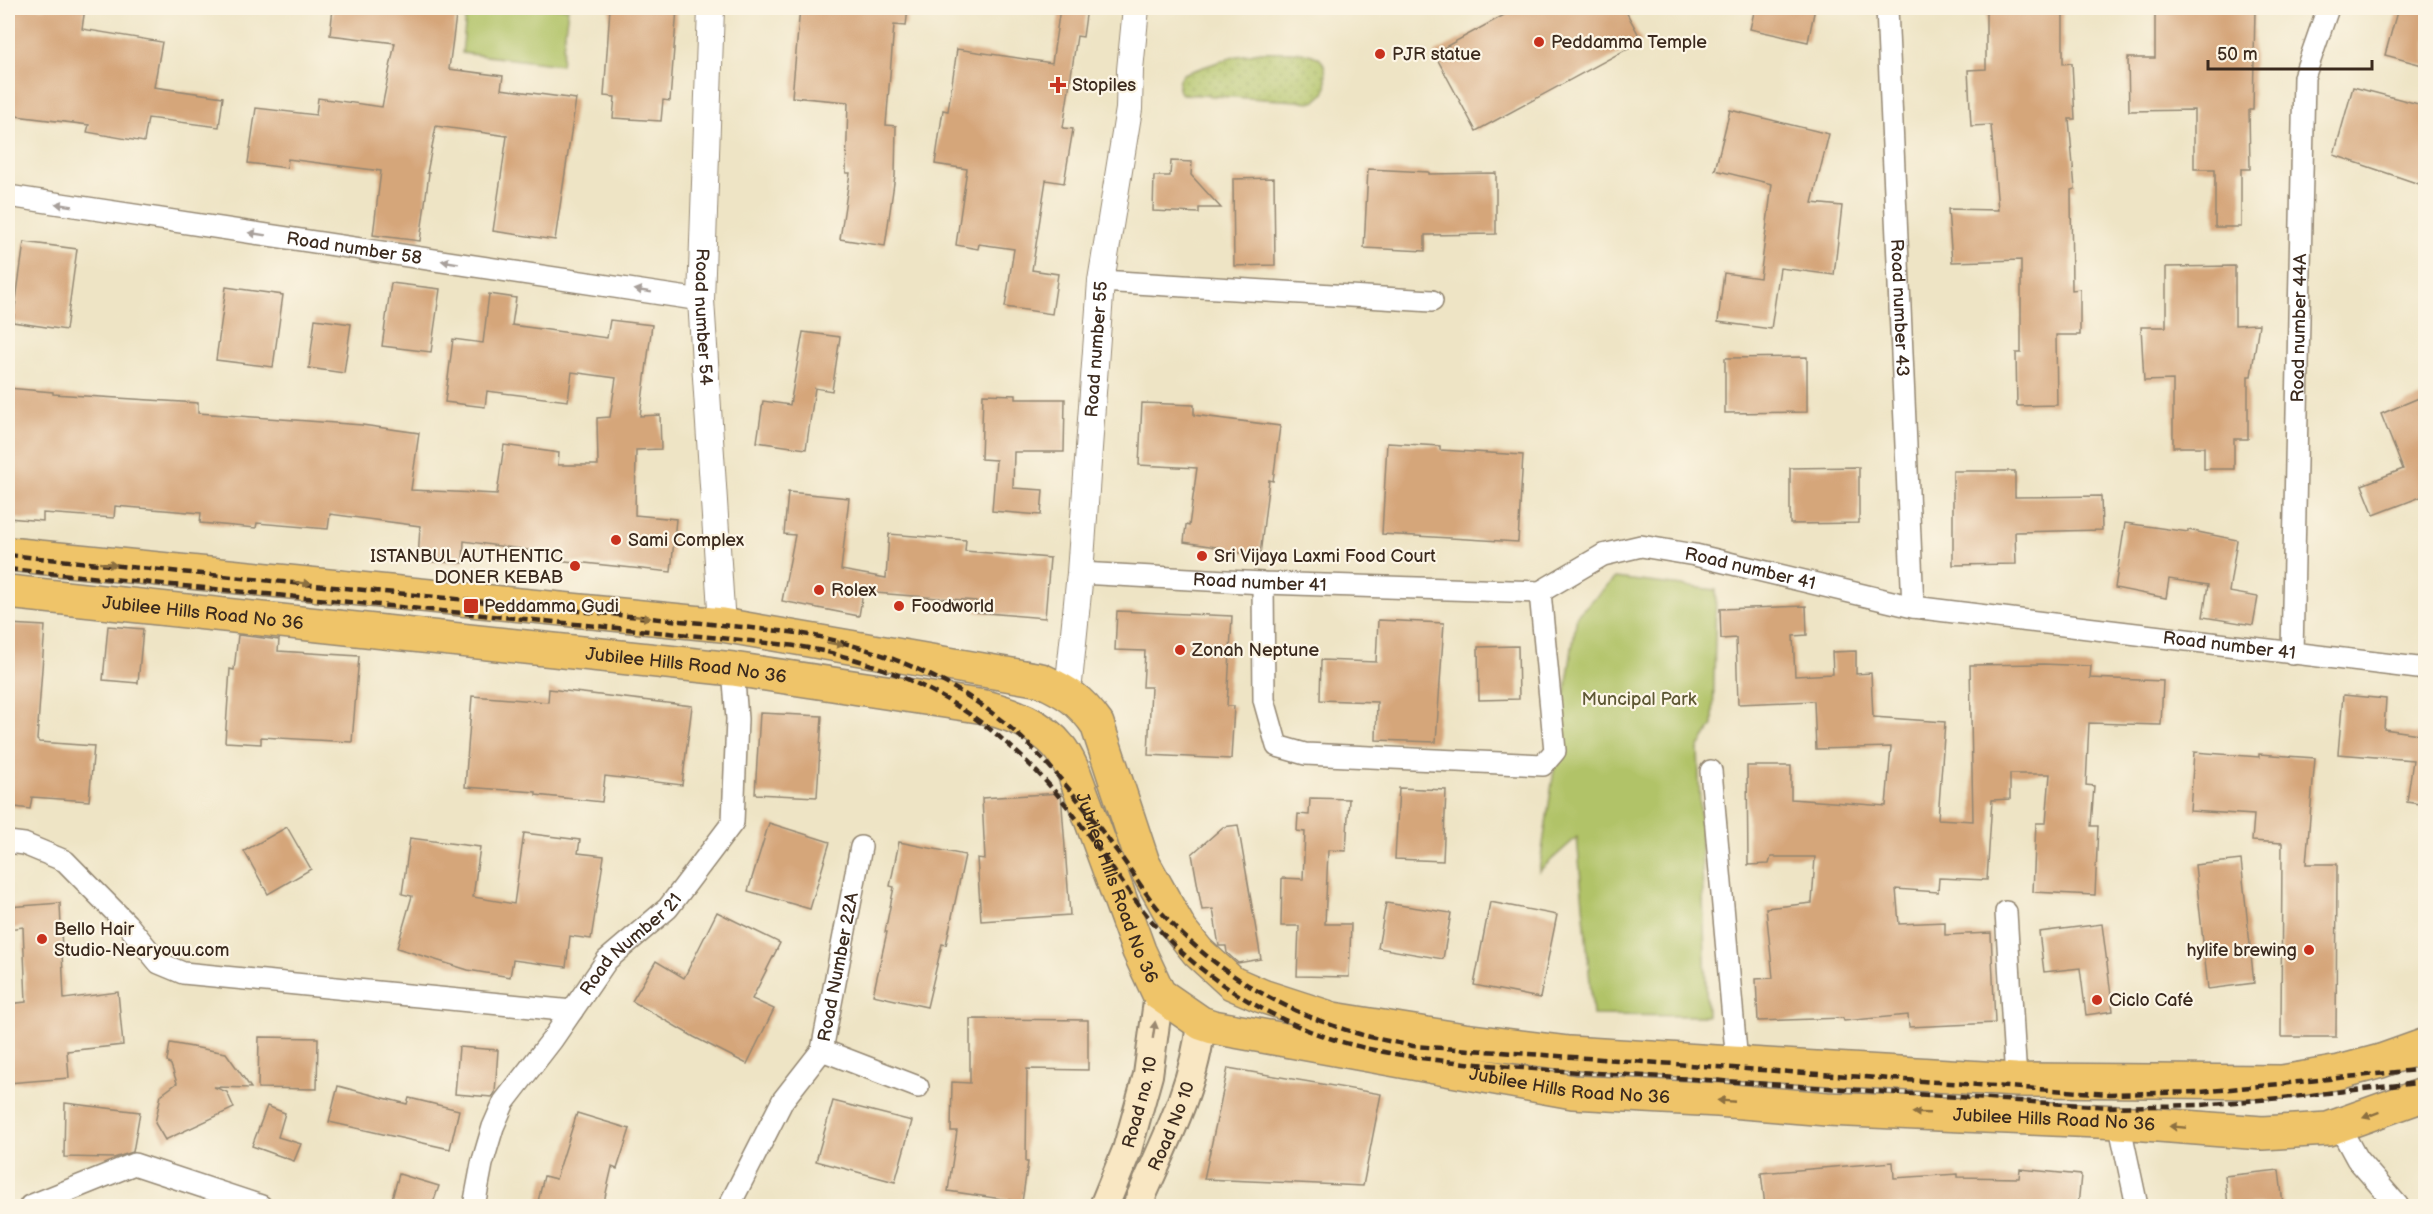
<svg xmlns="http://www.w3.org/2000/svg" width="2433" height="1214" viewBox="0 0 2433 1214" font-family="'Balsamiq Sans',sans-serif">
  <style>
    .grass { fill: url(#grass-dots); stroke: #767642; stroke-width: 1.5 }
    .green { fill: #b1c367; stroke: #767642; stroke-width: 1.5 }
    .building { fill: #d5a67a }
    .lines { fill: none; stroke-linecap: round; stroke-linejoin: round }
    .minor-casing { stroke: #948772; stroke-width: 24 }
    .tertiary-casing { stroke: #948772; stroke-width: 28 }
    .secondary-casing { stroke: #948772; stroke-width: 32 }
    .primary-casing { stroke: #948772; stroke-width: 36 }
    .minor { stroke: #fff; stroke-width: 21 }
    .tertiary { stroke: #fff; stroke-width: 26 }
    .secondary { stroke: #f9e7c3; stroke-width: 28 }
    .primary { stroke: #efc469; stroke-width: 33 }
    .rail { stroke: #3b2a1e; stroke-width: 4.5; stroke-dasharray: 9 4.5; stroke-linecap: butt }
    .oneway { fill: #a79f9a }
    .oneway2 { fill: #8c6f40 }
    .oneway3 { fill: #9a8870 }
    .poi-dot { fill: #c8321e; stroke: #fcf5e5; stroke-width: 2 }
    .labels { text-anchor: middle; stroke-width: 4.5; stroke-linejoin: round; paint-order: stroke }
    .poi-label { font-size: 18px; fill: #3b2a1e; stroke: #fcf5e5; text-anchor: start }
    .street-label { font-size: 18px; fill: #3b2a1e; stroke: #fcf5e5 }
    .park-label { font-size: 18px; fill: #5e5834; stroke: #fcf5e5 }
  </style>
  <defs>
    <pattern id="grass-dots" width="8" height="8" patternUnits="userSpaceOnUse" patternTransform="scale(1.5)"><rect width="8" height="8" fill="#b1c367"/><path d="M2 2h.1M6 6h.1" fill="none" stroke="#919f54" stroke-width="1.8" stroke-linecap="round"/></pattern>
  </defs>
  <rect width="100%" height="100%" fill="#fcf5e5"/>
  <filter id="ink" filterUnits="userSpaceOnUse"><feTurbulence type="fractalNoise" baseFrequency=".0167" numOctaves="2"/><feDisplacementMap in="SourceGraphic" scale="12" xChannelSelector="R" yChannelSelector="G"/><feConvolveMatrix kernelMatrix="1 2 1 2 8 2 1 2 1" color-interpolation-filters="sRGB"/></filter>
  <filter id="wash" filterUnits="userSpaceOnUse"><feTurbulence type="fractalNoise" baseFrequency=".008" numOctaves="4" result="noise"/><feDisplacementMap in="SourceGraphic" scale="24" xChannelSelector="R" yChannelSelector="G"/><feGaussianBlur stdDeviation="1.35" result="paint"/><feColorMatrix in="noise" values="0 0 0 0 0 0 0 0 0 0 0 0 0 0 0 0 0 1.4 0 .05"/><feComposite in="paint" operator="in"/></filter>
  <g filter="url(#wash)">
    <rect width="100%" height="100%" fill="#eee4c5"/>
    <path class="grass" d="M1260,52C1275,52 1310,49 1321,60C1326,65 1326,73 1326,79C1328,91 1324,95 1314,102L1182,94L1178,89L1179,79L1183,74L1233,57Z"/>
    <g class="green">
      <path d="M467,8H568L561,65L462,53Z"/>
      <path d="M1615,578L1716,590L1713,725L1698,748L1707,1016L1593,1015L1577,837L1539,871L1577,615Z"/>
    </g>
    <g id="blocks">
      <g class="building">
        <path d="M9,8H85L82,29L162,42L154,87L223,97L219,127L148,118L144,142L87,132L89,125L8,115Z"/>
        <path d="M333,8H457L449,69L503,76L501,89L576,99L555,240L493,231L507,136L436,126L427,173H429L420,241L373,235L381,171L288,159L287,168L248,163L256,108L316,115L318,98L382,107L395,43L330,35Z"/>
        <path d="M610,8H677L670,101L663,100L661,121L613,118L615,97L604,96Z"/>
        <path d="M800,8H908L906,26L894,25L886,125L896,126L895,176L885,246L840,239L850,173H846L848,102L792,97Z"/>
        <path d="M1060,8H1087L1083,37L1077,36L1063,128L1073,129L1064,183L1046,180L1032,270L1058,274L1052,314L1005,307L1014,249L979,244L978,249L956,245L967,169L935,164L943,110L948,111L957,49L1052,63Z"/>
        <path d="M1517,8H1624L1642,41L1476,131L1434,53Z"/>
        <path d="M1755,8H1815L1808,42L1750,29Z"/>
        <path d="M1986,8H2063V64L2072,63L2075,119H2069L2075,189L2071,190L2072,290L2080,289V335H2056L2057,405L2017,406L2016,353H2021V260L1952,262L1948,209L1998,210L1991,125L1971,126L1968,70L1986,69Z"/>
        <path d="M2155,8H2255L2253,110H2249L2250,169H2241V227H2215V169H2194V110L2129,111L2128,58H2155Z"/>
        <path d="M2398,8H2426V66L2385,55Z"/>
        <path d="M2353,87L2426,106V170L2422,185L2334,155Z"/>
        <path d="M1730,110L1829,134L1812,203L1842,206L1834,275L1780,268L1771,329L1718,322L1724,273L1760,278L1772,184L1715,170Z"/>
        <path d="M1171,161L1192,162L1191,175L1221,208H1199V213L1153,211L1154,176H1170Z"/>
        <path d="M1368,169L1429,172V174L1496,173V234L1425,235V251L1364,248Z"/>
        <path d="M1274,178L1275,265L1234,266L1233,179Z"/>
        <path d="M24,242L77,249L66,330L13,322Z"/>
        <path d="M2235,266V325L2259,324L2251,376H2248V439H2234V469H2204V447H2173V380L2144,381L2141,327H2166V267Z"/>
        <path d="M391,283L440,289L431,352L382,346Z"/>
        <path d="M226,287L283,295L273,367L216,360Z"/>
        <path d="M489,294L516,298L512,325L607,338L610,320L652,325L640,416L660,415L661,449L636,450L635,515L676,519L671,572L556,560L557,554L464,541L463,563L418,561L420,526L330,514L328,529L257,523L256,528L200,523L201,513L115,506L114,518L43,513V521L8,518V388L53,392V394L198,403V413L362,425L419,433L411,490L497,494L504,445L559,453L558,465H598L597,418L610,417L616,378L572,372L568,401L487,391L485,407L445,402L453,339L483,343Z"/>
        <path d="M315,319L351,324L344,373L309,368Z"/>
        <path d="M803,332L840,337L832,391L815,388L806,449L757,442L763,401L790,405Z"/>
        <path d="M1807,357V412L1725,413V358Z"/>
        <path d="M983,394L1016,395V399H1065L1064,452H1014L1013,488L1043,490L1041,515L992,511L996,460L981,459Z"/>
        <path d="M2426,395V495L2374,515L2362,485L2403,469L2381,414Z"/>
        <path d="M1142,403L1194,405V415L1280,426L1273,481L1269,480L1260,555L1222,551L1223,548L1184,542L1186,525L1189,526L1197,468L1139,465Z"/>
        <path d="M1387,443L1440,446V450L1523,455L1518,542L1382,534Z"/>
        <path d="M1859,467V523L1790,524V468Z"/>
        <path d="M1953,471H2015V497L2101,496L2102,530L2015,532L2016,564L1953,565Z"/>
        <path d="M788,492L849,498L841,570L886,578L889,534L966,540L965,551L1050,558L1045,618L975,612L976,601L863,592L859,616L782,601L795,535L784,534Z"/>
        <path d="M2125,523L2188,532V530L2237,540L2229,592L2258,597L2253,625L2203,617L2208,585L2169,579L2166,598L2115,588Z"/>
        <path d="M1806,606L1807,635L1793,636L1795,676L1833,674L1832,652L1856,651V674L1871,673L1873,717L1945,722L1938,819L1973,821L1970,665L2043,664L2091,666L2090,678L2163,681L2161,725L2089,723L2086,785L2094,786L2091,826H2098L2095,895L2033,892L2036,823H2046L2050,774H2010V799L1992,800L1987,880L1939,878L1938,892L1896,889L1899,924L1945,922V935L1991,933L1995,1023L1909,1027L1908,1015L1844,1021L1843,1018L1758,1021L1756,979L1773,978L1766,908L1812,903L1815,857H1771L1769,864L1748,865L1747,766H1791V799L1886,806L1891,747L1816,749L1814,701L1738,704L1736,638L1721,639L1720,609Z"/>
        <path d="M1117,611L1232,616L1227,706H1234L1231,759L1148,755L1151,687H1143L1145,651L1115,650Z"/>
        <path d="M1378,620L1444,623L1436,742L1376,740L1377,702L1320,700L1321,660L1376,662Z"/>
        <path d="M8,624L45,626L37,740L39,742L94,746L89,801L32,797L30,809L8,806Z"/>
        <path d="M108,626L143,629L138,683L103,680Z"/>
        <path d="M238,635L279,640L278,651L359,656L352,742L261,737V744L225,742L230,669L234,670Z"/>
        <path d="M1518,646L1519,699L1479,700L1478,647Z"/>
        <path d="M549,689L692,706L682,785L605,776L602,802L536,795V792L465,787L472,696L548,702Z"/>
        <path d="M2343,695L2386,699L2384,729L2426,735V805L2407,802L2413,760L2338,754Z"/>
        <path d="M760,713L822,716L817,797L755,794Z"/>
        <path d="M2194,752L2259,757V754L2315,758L2306,864H2337L2336,1037H2281L2282,843L2252,841L2254,815L2190,811Z"/>
        <path d="M1399,788L1446,790L1443,861L1395,859Z"/>
        <path d="M1061,793L1070,915L981,921L977,858L985,859L982,798Z"/>
        <path d="M1310,798L1349,799L1346,851L1328,850L1325,924H1351L1349,977L1297,976L1299,926H1281L1282,878L1303,879L1305,832L1297,831L1298,814L1309,815Z"/>
        <path d="M769,823L830,842L810,909L748,891Z"/>
        <path d="M1238,825L1261,959L1238,963L1227,953L1226,946H1219L1213,909L1202,910L1192,854L1223,827Z"/>
        <path d="M287,827L311,869L268,894L244,851Z"/>
        <path d="M524,833L580,840L578,853L604,856L591,939L570,936L566,967L513,960L510,977L468,970L397,948L412,896L402,894L410,838L480,847L473,897L514,904Z"/>
        <path d="M899,842L965,855L946,945L942,944L927,1007L873,995L887,932H885L894,887L890,886Z"/>
        <path d="M2241,860L2254,983L2208,989L2195,865Z"/>
        <path d="M1490,902L1557,915L1540,998L1474,985Z"/>
        <path d="M60,903L64,999L118,992L123,1045L67,1051L69,1078L8,1083V1004L26,1002L23,927L8,929V907Z"/>
        <path d="M1386,903L1451,913L1443,959L1378,948Z"/>
        <path d="M717,912L780,943L752,999L774,1009L747,1064L694,1037L632,1001L656,961L684,978Z"/>
        <path d="M2102,924L2113,1011L2086,1015L2080,968L2044,972L2039,932Z"/>
        <path d="M970,1019L1088,1020V1070L1027,1069L1026,1162H1028L1022,1202L948,1191L957,1131H951L952,1082L970,1083Z"/>
        <path d="M259,1037L318,1038L317,1089L258,1088Z"/>
        <path d="M170,1043L226,1053L251,1088L214,1087L227,1092L234,1108L165,1140L155,1123L161,1095L177,1083L171,1065L167,1061Z"/>
        <path d="M459,1047L498,1050L495,1093L492,1097L455,1094Z"/>
        <path d="M1228,1068L1381,1094L1363,1186L1204,1179Z"/>
        <path d="M338,1086L407,1104L409,1098L459,1110L450,1149L329,1122Z"/>
        <path d="M833,1101L912,1121L895,1182L816,1161Z"/>
        <path d="M65,1103L140,1112L133,1152L114,1158L64,1157Z"/>
        <path d="M267,1106L285,1113L278,1137L301,1144L294,1161L252,1146Z"/>
        <path d="M577,1113L630,1129L617,1169L612,1167L603,1206H537L544,1176L556,1179Z"/>
        <path d="M1893,1162L1894,1178L1958,1174V1177L2019,1178L2020,1169L2081,1175L2078,1206H1765L1761,1173Z"/>
        <path d="M2279,1170L2283,1204L2228,1206L2225,1176Z"/>
        <path d="M399,1174L439,1186L432,1206H406L391,1202Z"/>
      </g>
    </g>
  </g>
  <g filter="url(#ink)">
    <use href="#blocks" fill-opacity="0" stroke="#948772" stroke-width="1.5"/>
    <g class="lines">
      <g class="minor-casing">
        <g id="minor">
          <path id="s1" d="M1887,8L1913,607"/>
          <path id="s2" d="M8,196L701,300"/>
          <path d="M1101,281L1432,301"/>
          <path id="s3" d="M1080,573L1263,583L1540,592L1603,555L1641,546L1695,555L1913,607L2426,669"/>
          <path d="M1263,583L1264,700L1277,746L1305,754L1543,765L1555,751L1540,592"/>
          <path id="s4" d="M2292,654L2304,77L2328,8"/>
          <path d="M1711,771L1737,1063"/>
          <path d="M8,842L24,844L65,861L127,924L159,963L183,973L572,1011"/>
          <path d="M2006,912L2016,1080"/>
          <path d="M822,1050L918,1087"/>
          <path d="M2119,1122L2137,1206"/>
          <path d="M2339,1126L2357,1159L2398,1206"/>
          <path d="M30,1206L134,1164L261,1206"/>
          <path id="s5" d="M474,1206L482,1164L493,1127L504,1102L552,1040L607,960L668,908L733,822L737,719L733,669"/>
          <path id="s6" d="M729,1206L783,1100L822,1050L861,847"/>
        </g>
      </g>
      <g class="tertiary-casing">
        <g id="tertiary">
          <path id="s7" d="M711,8L701,300L722,625"/>
          <path id="s8" d="M1068,692L1080,573L1101,281L1129,109L1130,70L1136,8"/>
        </g>
      </g>
      <g class="secondary-casing">
        <g id="secondary">
          <path id="s9" d="M1104,1206L1127,1150L1148,1075L1159,994"/>
          <path id="s10" d="M1137,1206C1162,1148 1195,1087 1201,1023"/>
        </g>
      </g>
      <g class="primary-casing">
        <g id="primary">
          <path d="M8,554L722,625L1041,680C1067,692 1080,700 1097,724L1143,863L1181,931L1198,952L1232,983L1262,996L1333,1019L1464,1040L1569,1053L2016,1080L2282,1082L2340,1072L2381,1061L2426,1045"/>
          <path id="s11" d="M8,592L733,669L985,707C1012,714 1042,725 1060,748C1066,755 1070,765 1074,773L1139,951L1159,994L1201,1023L1213,1027L1573,1092L1718,1100L1827,1109L2119,1122L2262,1133L2328,1129L2426,1094"/>
        </g>
      </g>
      <use href="#minor" class="minor"/>
      <use href="#tertiary" class="tertiary"/>
      <use href="#secondary" class="secondary"/>
      <use href="#primary" class="primary"/>
      <g class="rail">
        <path d="M8,555L752,628C775,631 798,632 820,637C887,652 954,680 1007,725C1052,763 1087,811 1122,858C1135,876 1147,897 1162,913C1213,971 1282,1011 1356,1033C1375,1039 1394,1042 1413,1046L2110,1094L2201,1092L2426,1069"/>
        <path d="M8,569L751,641C773,644 796,645 818,650C902,668 974,707 1034,769C1079,814 1110,870 1150,919C1186,963 1238,999 1289,1022C1353,1052 1419,1059 1488,1065C1541,1070 1594,1073 1647,1076C1801,1086 1955,1097 2109,1107L2201,1105L2293,1097L2426,1082"/>
      </g>
    </g>
    <defs><path id="oneway-solid" d="M-6-.8H1V-3.2L6.5 0L1 3.2V.8H-6Z" transform="scale(1.5)"/></defs>
    <g class="oneway">
      <use href="#oneway-solid" transform="translate(64 205) rotate(-171)"/>
      <use href="#oneway-solid" transform="translate(257 234) rotate(-171)"/>
      <use href="#oneway-solid" transform="translate(450 262) rotate(-171)"/>
      <use href="#oneway-solid" transform="translate(643 291) rotate(-171)"/>
    </g>
    <g class="oneway2">
      <use href="#oneway-solid" transform="translate(108 564) rotate(6)"/>
      <use href="#oneway-solid" transform="translate(302 583) rotate(6)"/>
      <use href="#oneway-solid" transform="translate(642 617) rotate(6)"/>
      <use href="#oneway-solid" transform="translate(835 644) rotate(10)"/>
      <use href="#oneway-solid" transform="translate(1726 1101) rotate(-175)"/>
      <use href="#oneway-solid" transform="translate(1921 1113) rotate(-178)"/>
      <use href="#oneway-solid" transform="translate(2371 1115) rotate(160)"/>
      <use href="#oneway-solid" transform="translate(2178 1127) rotate(-175)"/>
    </g>
    <use class="oneway3" href="#oneway-solid" transform="translate(1154 1030) rotate(-82)"/>
  </g>
  <g class="poi-dot">
    <circle cx="1539" cy="42" r="6"/>
    <circle cx="1380" cy="54" r="6"/>
    <path d="M1055 76h6v6h6v6h-6v6h-6v-6h-6v-6h6z"/>
    <circle cx="616" cy="540" r="6"/>
    <circle cx="1202" cy="556" r="6"/>
    <circle cx="575" cy="566" r="6"/>
    <circle cx="819" cy="590" r="6"/>
    <rect x="463" y="598" width="16" height="16" rx="3"/>
    <circle cx="899" cy="606" r="6"/>
    <circle cx="1180" cy="650" r="6"/>
    <circle cx="42" cy="939" r="6"/>
    <circle cx="2309" cy="950" r="6"/>
    <circle cx="2097" cy="1000" r="6"/>
  </g>
  <g class="labels">
    <g class="poi-label">
      <text x="1551" y="48">Peddamma Temple</text>
      <text x="1392" y="60">PJR statue</text>
      <text x="1072" y="91">Stopiles</text>
      <text x="628" y="546">Sami Complex</text>
      <text x="563" y="562" text-anchor="end">ISTANBUL AUTHENTIC<tspan x="563" dy="21">DONER KEBAB</tspan></text>
      <text x="1214" y="562">Sri Vijaya Laxmi Food Court</text>
      <text x="831" y="596">Rolex</text>
      <text x="484" y="612">Peddamma Gudi</text>
      <text x="911" y="612">Foodworld</text>
      <text x="1192" y="656">Zonah Neptune</text>
      <text x="54" y="935">Bello Hair<tspan x="54" dy="21">Studio-Nearyouu.com</tspan></text>
      <text x="2297" y="956" text-anchor="end">hylife brewing</text>
      <text x="2109" y="1006">Ciclo Café</text>
    </g>
    <g class="street-label">
      <text dy="6" stroke="none"><textPath href="#s2" startOffset="350">Road number 58</textPath></text>
      <text dy="6" stroke="none"><textPath href="#s1" startOffset="300">Road number 43</textPath></text>
      <text dy="6" stroke="none"><textPath href="#s7" startOffset="309">Road number 54</textPath></text>
      <text dy="6" stroke="none"><textPath href="#s4" startOffset="326">Road number 44A</textPath></text>
      <text dy="6" stroke="none"><textPath href="#s8" startOffset="344">Road number 55</textPath></text>
      <text dy="6" stroke="none"><textPath href="#s3" startOffset="684">Road number 41</textPath></text>
      <text dy="6" stroke="none"><textPath href="#s3" startOffset="180">Road number 41</textPath></text>
      <text dy="6" stroke="none"><textPath href="#s11" startOffset="196">Jubilee Hills Road No 36</textPath></text>
      <text dy="6" stroke="none"><textPath href="#s3" startOffset="1170">Road number 41</textPath></text>
      <text dy="6" stroke="none"><textPath href="#s11" startOffset="682">Jubilee Hills Road No 36</textPath></text>
      <text dy="6" stroke="none"><textPath href="#s11" startOffset="1222">Jubilee Hills Road No 36</textPath></text>
      <text dy="6" stroke="none"><textPath href="#s5" startOffset="312">Road Number 21</textPath></text>
      <text dy="6" stroke="none"><textPath href="#s6" startOffset="267">Road Number 22A</textPath></text>
      <text dy="6" stroke="none"><textPath href="#s11" startOffset="1762">Jubilee Hills Road No 36</textPath></text>
      <text dy="6" stroke="none"><textPath href="#s9" startOffset="110">Road no. 10</textPath></text>
      <text dy="6" stroke="none"><textPath href="#s11" startOffset="2248">Jubilee Hills Road No 36</textPath></text>
      <text dy="6" stroke="none"><textPath href="#s10" startOffset="87">Road No 10</textPath></text>
    </g>
    <g class="park-label">
      <text x="1639" y="705">Muncipal Park</text>
    </g>
  </g>
  <rect width="2433" height="1214" fill="none" stroke="#fcf5e5" stroke-width="30"/>
  <path d="M2208 60v9h164v-9" fill="none" stroke="#3b2a1e" stroke-width="3"/>
  <text x="2217" y="60" font-size="18" fill="#3b2a1e" stroke="#fcf5e5" stroke-width="4.5" paint-order="stroke">50 m</text>
</svg>
